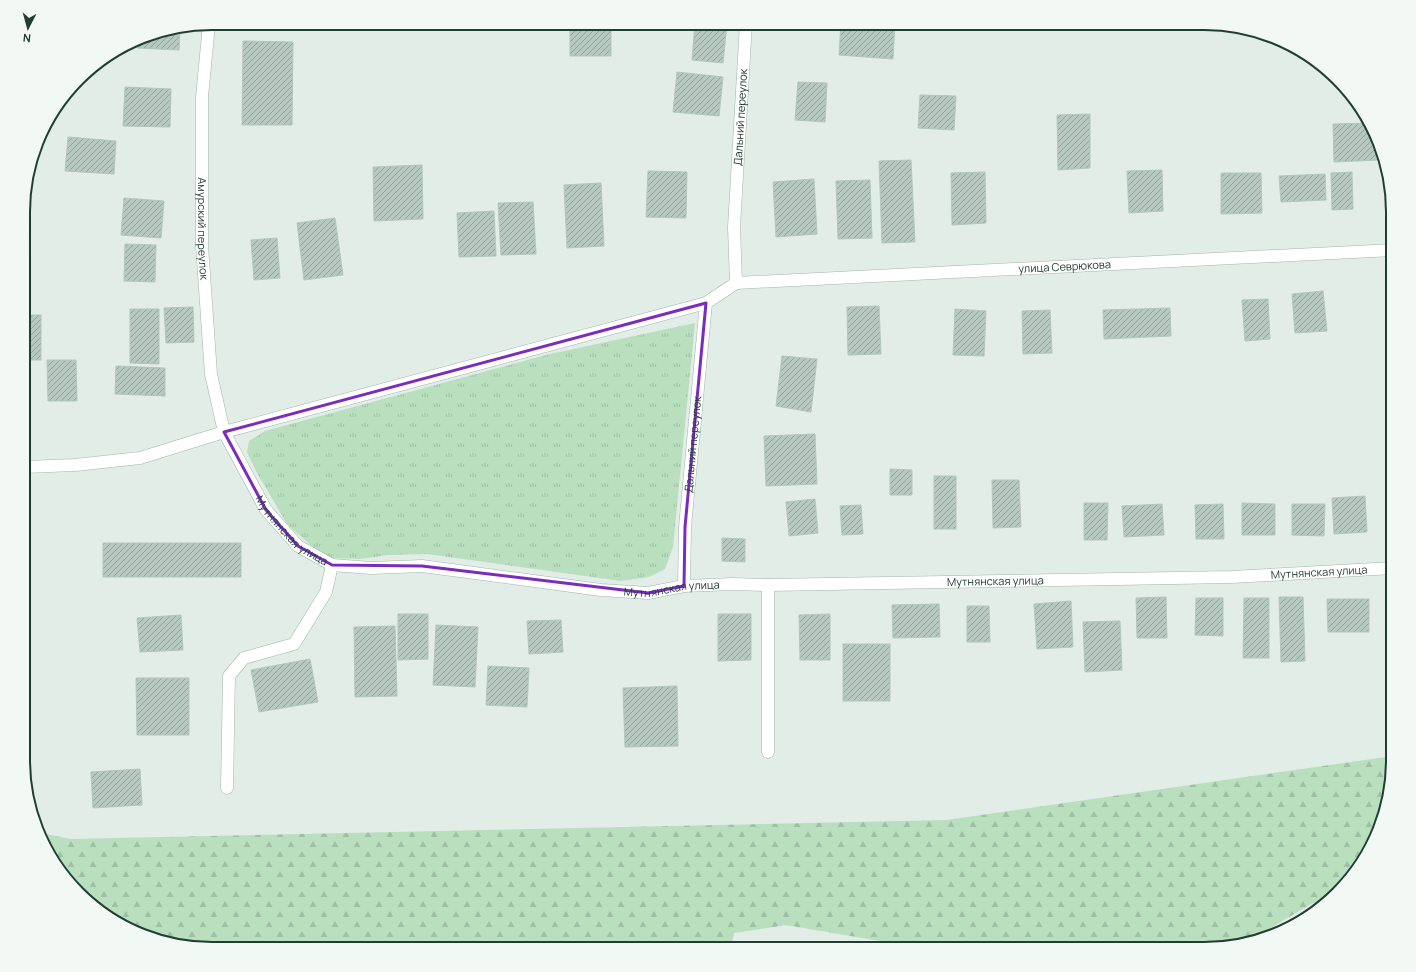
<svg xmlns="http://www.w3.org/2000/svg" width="1416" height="972" viewBox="0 0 1416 972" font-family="Manrope,sans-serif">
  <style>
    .grass { fill: url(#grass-tufts) }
    .forest { fill: url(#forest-firs) }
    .building { fill: url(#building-hatch); stroke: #b3c7bc }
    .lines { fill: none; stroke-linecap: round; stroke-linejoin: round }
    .lane-casing { stroke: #a4b5ad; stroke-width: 13 }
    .street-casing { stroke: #a4b5ad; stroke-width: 13 }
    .lane { stroke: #fff; stroke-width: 12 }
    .street { stroke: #fff; stroke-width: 12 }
    .marked { fill: none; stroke: #7b2cbf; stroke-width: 3; stroke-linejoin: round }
    .labels { text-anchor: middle; stroke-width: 3; stroke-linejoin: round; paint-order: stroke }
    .street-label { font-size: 11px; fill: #213e33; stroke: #f2f9f5 }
    .rim { fill: none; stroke: #213e33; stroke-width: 2 }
  </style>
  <defs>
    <pattern id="grass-tufts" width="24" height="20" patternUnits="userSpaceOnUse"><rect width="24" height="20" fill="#b9dfbf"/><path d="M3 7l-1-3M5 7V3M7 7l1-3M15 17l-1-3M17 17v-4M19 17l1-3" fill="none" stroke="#9fc0a5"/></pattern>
    <pattern id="forest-firs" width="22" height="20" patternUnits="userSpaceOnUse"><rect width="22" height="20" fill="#b9dfbf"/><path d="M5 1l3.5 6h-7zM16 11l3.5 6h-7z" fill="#9fc0a5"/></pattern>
    <pattern id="building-hatch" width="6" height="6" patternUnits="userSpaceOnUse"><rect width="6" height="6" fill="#b6c8bf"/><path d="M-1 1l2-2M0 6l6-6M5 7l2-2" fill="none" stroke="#94a49c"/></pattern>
  </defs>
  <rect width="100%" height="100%" fill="#e1ede6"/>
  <path class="grass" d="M695,323L673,547L665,569L649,577L621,581L427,554L388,555L360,559L332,558L315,549L287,524L256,471L247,452L249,441L265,431L550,354Z"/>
  <path class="forest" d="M1393,756V772L1383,821L1354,875L1320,903H1313L1255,937L1204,949H891L880,941L786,925L734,933L731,949H200L151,939L97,910L48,854L41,833L71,839L946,820Z"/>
  <g class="building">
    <rect x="570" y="23" width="41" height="33"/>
    <path d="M695,23H727L723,63L692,60Z"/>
    <path d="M841,23H895L893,59L839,55Z"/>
    <path d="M180,29L179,50L137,48L138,39L140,37Z"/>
    <path d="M243,41L293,42L292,125H242Z"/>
    <path d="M677,72L723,77L719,116L673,112Z"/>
    <path d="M798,82L827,83L825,122L795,120Z"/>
    <path d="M125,87L171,89L170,127L123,126Z"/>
    <path d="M920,95L956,96L954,130L918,128Z"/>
    <path d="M1090,114V168L1058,170L1057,115Z"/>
    <path d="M1368,123L1373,128L1379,148V160L1334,162L1333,124Z"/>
    <path d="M68,137L116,141L114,174L65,171Z"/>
    <path d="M911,160L915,242L882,243L879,161Z"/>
    <path d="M422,165L423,219L374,221L373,167Z"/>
    <path d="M1162,170L1163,211L1129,213L1127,171Z"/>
    <path d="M648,171L687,172L686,218L646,217Z"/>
    <path d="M985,172L986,223L952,225L951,173Z"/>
    <path d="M1352,172L1353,209L1332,210L1331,173Z"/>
    <path d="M1221,173H1261L1262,213L1221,214Z"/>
    <path d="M1325,174L1326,200L1281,202L1279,176Z"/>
    <path d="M814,179L817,234L776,237L773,182Z"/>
    <path d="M870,180L872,238L838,239L836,181Z"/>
    <path d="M601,183L604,246L567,248L564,185Z"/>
    <path d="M124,198L164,201L161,238L121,235Z"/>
    <path d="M533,202L536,254L501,255L498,203Z"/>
    <path d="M494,211L496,256L459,257L457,213Z"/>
    <path d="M335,218L343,275L304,280L297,223Z"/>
    <path d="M277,238L280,278L254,280L251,240Z"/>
    <path d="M125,244L156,245L155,282L124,281Z"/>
    <path d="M1323,291L1327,331L1295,333L1292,294Z"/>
    <path d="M1268,299L1270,339L1245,341L1242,300Z"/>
    <path d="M879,306L881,354L848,355L847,307Z"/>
    <path d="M193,307L194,342L166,343L164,308Z"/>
    <path d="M1170,308L1171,336L1104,339L1103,310Z"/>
    <path d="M130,309H159V364L130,363Z"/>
    <path d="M955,309L986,311L984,356L953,355Z"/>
    <path d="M1050,310L1052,353L1023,354L1022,311Z"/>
    <rect x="25" y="315" width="16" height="45"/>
    <path d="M782,356L817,359L811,412L776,406Z"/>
    <path d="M47,360H76L77,401H48Z"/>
    <path d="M116,366L165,368V396L115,394Z"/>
    <path d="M815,434L817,484L766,486L764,436Z"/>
    <path d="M890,469L912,470V495H890Z"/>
    <rect x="934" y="476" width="22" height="53"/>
    <path d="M992,480H1019L1021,527L993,528Z"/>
    <path d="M1365,496L1367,532L1334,534L1332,498Z"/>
    <path d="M815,499L818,533L789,536L786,502Z"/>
    <path d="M1084,503H1108L1107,540H1084Z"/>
    <path d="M1242,503L1275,504V535H1242Z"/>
    <path d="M1162,504L1164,535L1124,537L1122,506Z"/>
    <path d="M1223,504L1224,539H1196L1195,505Z"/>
    <path d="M1292,504H1325L1324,536L1292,535Z"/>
    <path d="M861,505L863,534L842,535L840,506Z"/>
    <path d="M722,538L745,539V562L722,561Z"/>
    <rect x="103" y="543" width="138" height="34"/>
    <path d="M1166,597L1167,638H1137L1136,598Z"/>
    <path d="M1279,597H1303L1305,661L1281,662Z"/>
    <path d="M1196,598H1223V636L1195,635Z"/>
    <path d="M1244,598H1269V658H1243Z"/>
    <path d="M1327,599H1369V632H1328Z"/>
    <path d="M1071,601L1073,647L1037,649L1034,604Z"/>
    <path d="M939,604L940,637L893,638L892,605Z"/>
    <path d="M967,606H989L990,642H967Z"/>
    <path d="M398,614H428V659L398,660Z"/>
    <path d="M718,614H751V660L718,661Z"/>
    <path d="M830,614V660H800L799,615Z"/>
    <path d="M181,615L183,650L140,652L137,618Z"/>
    <path d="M561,620L563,652L529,654L527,621Z"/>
    <path d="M1120,621L1122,670L1085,672L1083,622Z"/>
    <path d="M436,625L478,627L475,687L433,685Z"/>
    <path d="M395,626L397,696L355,697L354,627Z"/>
    <rect x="843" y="644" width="47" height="57"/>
    <path d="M310,659L318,702L259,712L251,670Z"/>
    <path d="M488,666L529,668L527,707L486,705Z"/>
    <path d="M136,678H189V735H137Z"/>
    <path d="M677,686L678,746L625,747L623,688Z"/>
    <path d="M140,769L142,805L93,808L91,772Z"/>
  </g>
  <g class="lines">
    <g class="lane-casing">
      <g id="lane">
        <path d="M768,585V752"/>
        <path d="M227,788L229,676L244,658L294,644L326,592L332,565"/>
      </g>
    </g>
    <g class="street-casing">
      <g id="street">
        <path id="s1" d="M209,24L202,97V246L211,374L224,432L706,303L736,283"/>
        <path id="s2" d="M736,283L1393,250"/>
        <path id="s3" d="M736,283L734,227L746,23"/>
        <path id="s4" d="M25,467L75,465L140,458L224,432L266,510L298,546L332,565L371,568L422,566L601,590L648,593L684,586L733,584L768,585L1232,577L1393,568"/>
        <path id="s5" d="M684,586L685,527L706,303"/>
      </g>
    </g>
    <use href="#lane" class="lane"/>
    <use href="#street" class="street"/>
  </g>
  <path class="marked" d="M706,303L685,527L684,586L648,593L422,566L332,565L298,546L266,510L224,432Z"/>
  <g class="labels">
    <g class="street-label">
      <text dy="4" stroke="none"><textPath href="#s3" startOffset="166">Дальний переулок</textPath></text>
      <text dy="4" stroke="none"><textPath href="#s1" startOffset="205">Амурский переулок</textPath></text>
      <text dy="4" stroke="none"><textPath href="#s2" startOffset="329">улица Севрюкова</textPath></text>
      <text dy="4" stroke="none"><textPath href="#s5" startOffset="142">Дальний переулок</textPath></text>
      <text dy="4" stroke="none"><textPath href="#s4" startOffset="325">Мутнянская улица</textPath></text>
      <text dy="4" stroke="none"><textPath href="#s4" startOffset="1369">Мутнянская улица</textPath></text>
      <text dy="4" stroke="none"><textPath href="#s4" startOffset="1045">Мутнянская улица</textPath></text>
      <text dy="4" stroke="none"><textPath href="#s4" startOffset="721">Мутнянская улица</textPath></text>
    </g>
  </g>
  <path d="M0 0H1416V972H0ZM212 30H1204A182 182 0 0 1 1386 212V760A182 182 0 0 1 1204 942H212A182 182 0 0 1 30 760V212A182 182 0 0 1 212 30Z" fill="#f2f9f5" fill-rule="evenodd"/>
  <path class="rim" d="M212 30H1204A182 182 0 0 1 1386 212V760A182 182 0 0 1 1204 942H212A182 182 0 0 1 30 760V212A182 182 0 0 1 212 30Z"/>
  <g transform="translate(28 28) rotate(186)" stroke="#f2f9f5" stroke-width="3" paint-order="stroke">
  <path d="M0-3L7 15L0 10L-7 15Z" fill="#213e33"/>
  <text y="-6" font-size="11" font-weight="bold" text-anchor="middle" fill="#213e33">N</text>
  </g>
</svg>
